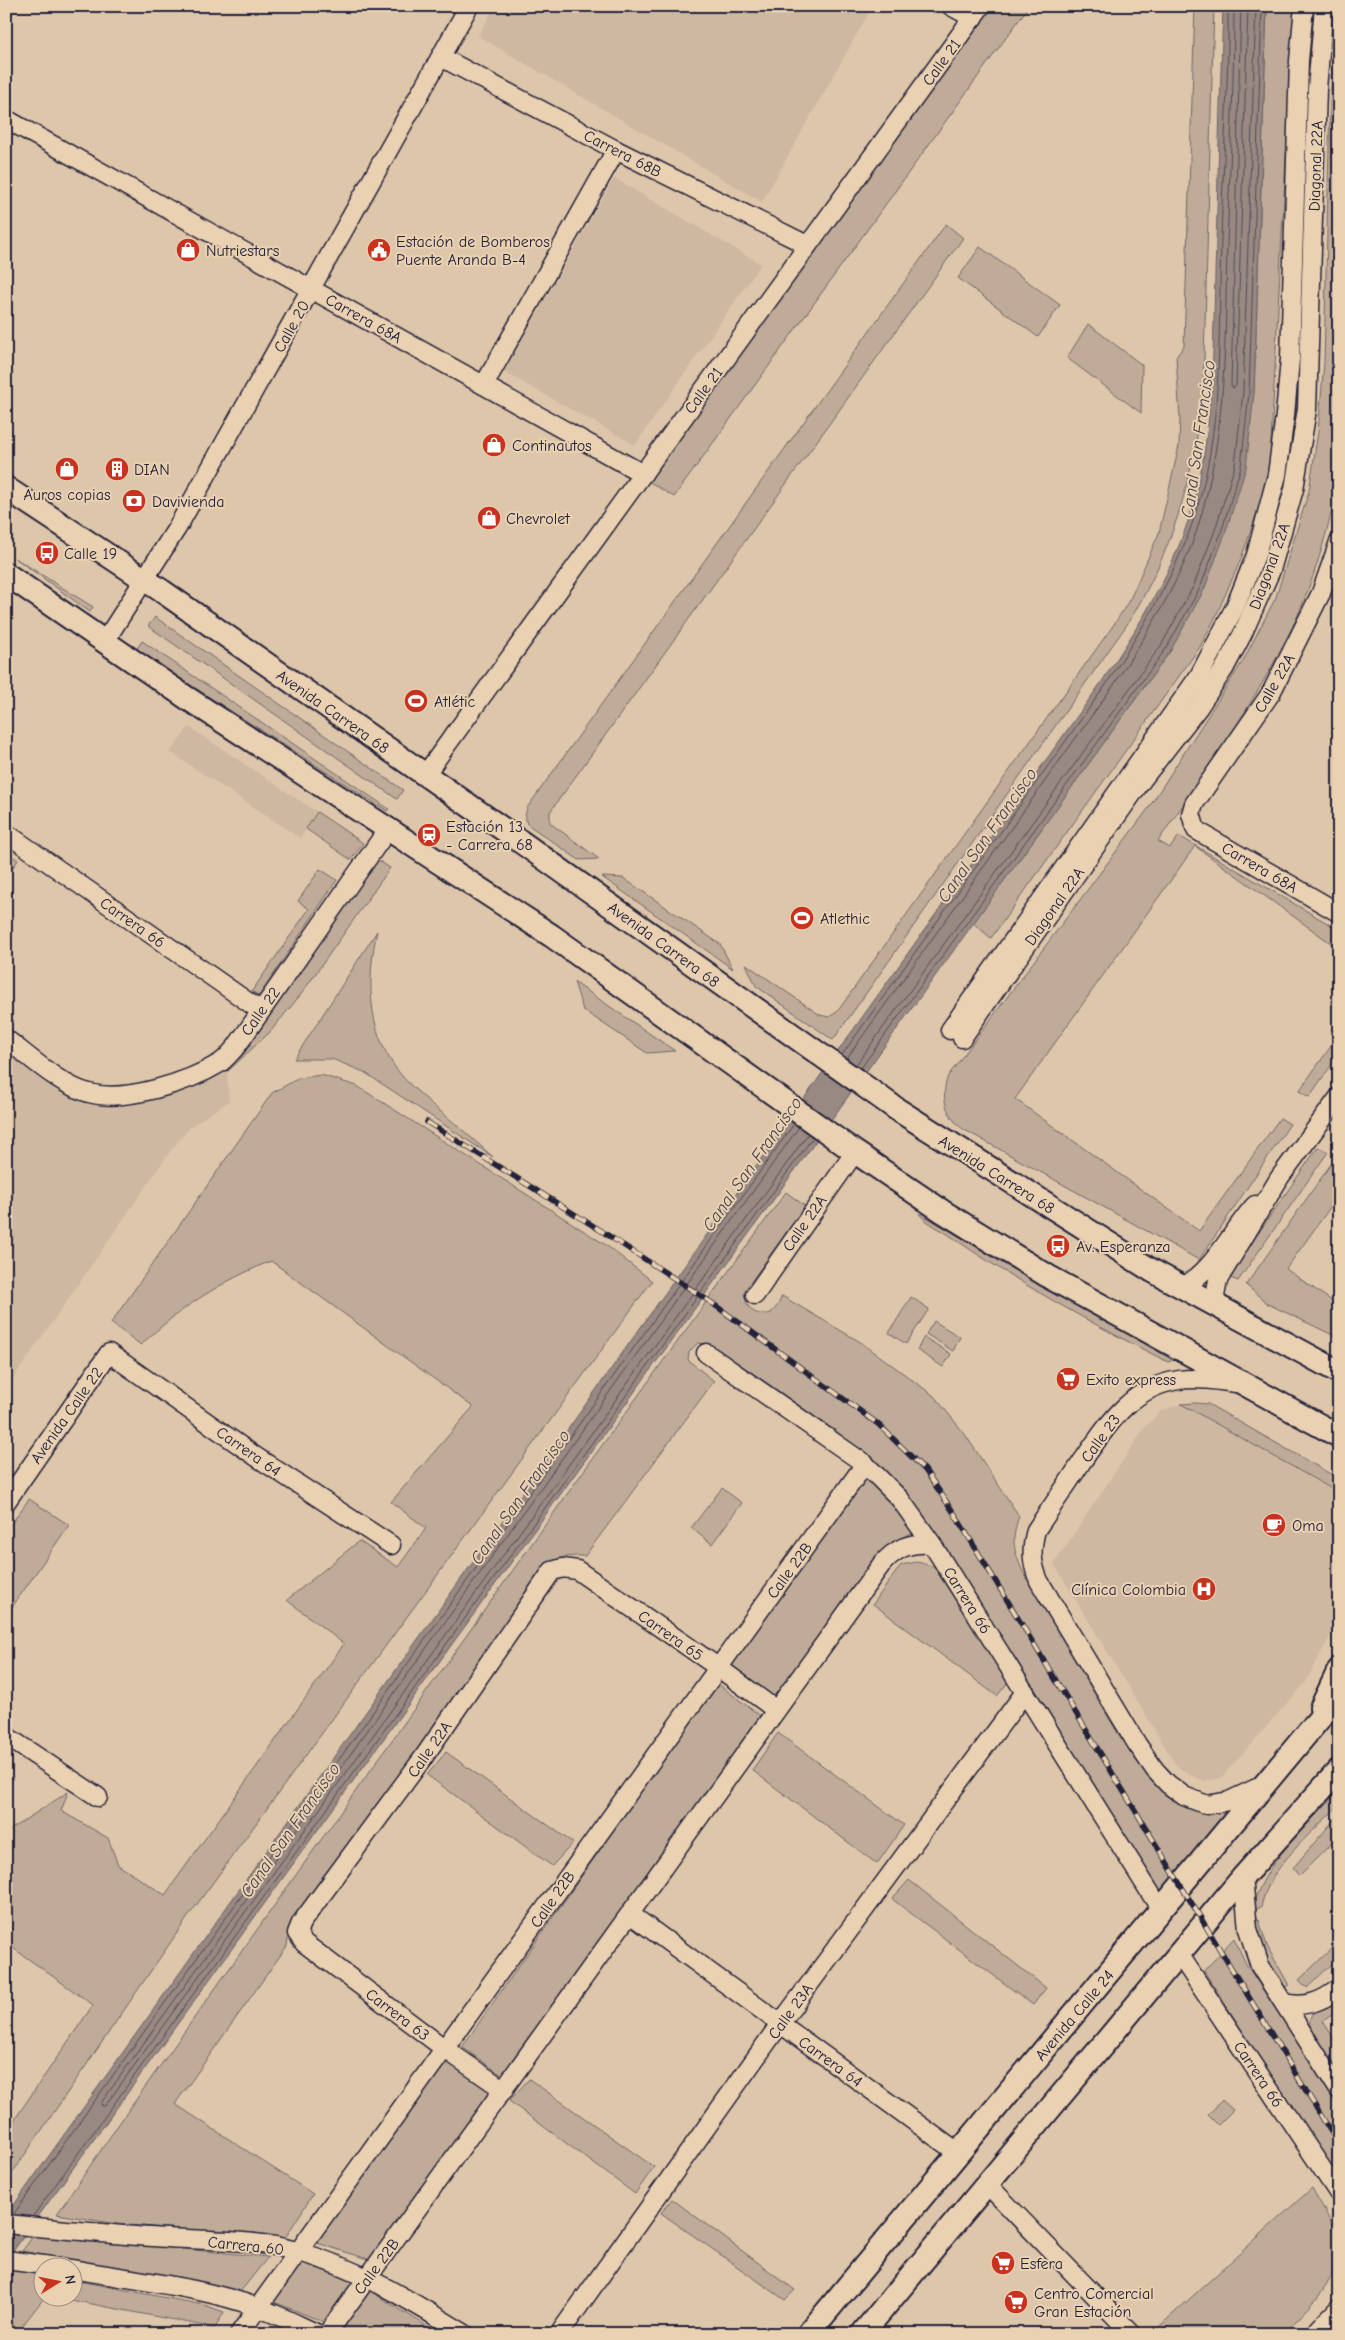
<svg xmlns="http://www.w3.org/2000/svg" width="1345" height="2340" viewBox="0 0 1345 2340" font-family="'Comic Neue',sans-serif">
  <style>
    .built { fill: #ceb8a1 }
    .green { fill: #bfab98; stroke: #70666a }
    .water { fill: #988982; stroke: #696066 }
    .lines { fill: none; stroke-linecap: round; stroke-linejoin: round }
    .shore { stroke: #514b57; stroke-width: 1 }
    .minor-casing { stroke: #22223b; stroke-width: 21 }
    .major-casing { stroke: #22223b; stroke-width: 26 }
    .minor { stroke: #ead1b2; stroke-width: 18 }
    .major { stroke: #ead1b2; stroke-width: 22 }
    .rail-casing { stroke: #22223b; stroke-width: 5.5 }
    .rail { stroke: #ead1b2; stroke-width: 4; stroke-dasharray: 11; stroke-linecap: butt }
    .labels { text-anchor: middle; stroke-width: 4; stroke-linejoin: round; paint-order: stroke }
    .street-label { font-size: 16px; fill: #22223b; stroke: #ead1b2 }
    .poi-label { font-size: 16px; fill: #22223b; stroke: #ead1b2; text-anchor: start }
    .water-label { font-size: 18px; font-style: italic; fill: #454150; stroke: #ead1b2 }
  </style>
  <rect width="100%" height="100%" fill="#dec6ab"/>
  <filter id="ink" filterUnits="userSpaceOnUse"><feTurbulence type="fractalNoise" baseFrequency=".02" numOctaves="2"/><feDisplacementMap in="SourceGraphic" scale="10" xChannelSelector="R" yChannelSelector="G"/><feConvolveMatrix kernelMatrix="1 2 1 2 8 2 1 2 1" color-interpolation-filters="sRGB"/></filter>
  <g filter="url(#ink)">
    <g class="built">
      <path d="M495,6H862L870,11L762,202L478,36Z"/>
      <path d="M614,178L761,264L635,445L504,372Z"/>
      <path d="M189,727L317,812L300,838L170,752Z"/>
      <path d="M6,1047L122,1102L156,1100L195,1087L227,1072L229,1101L190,1127L169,1153L6,1389Z"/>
      <path d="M1181,1404L1339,1493V1620L1305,1683L1221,1778L1204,1781L1186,1773L1176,1765L1054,1564L1145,1427L1161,1411Z"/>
    </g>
    <g class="green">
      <path d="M992,6H1029L674,497L648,481Z"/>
      <path d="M1195,6H1214L1203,395C1193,479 1172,554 1126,626L833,1040L756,986L746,964L820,1015L829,1017L837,1012L1117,620L1131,597L1159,533L1179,446L1180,418L1176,357L1184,346Z"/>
      <path d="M1267,6H1294L1270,462L1263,495L1241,559L1215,618L1200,647L991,938L973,923L1171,650L1254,393Z"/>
      <path d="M1312,6H1317L1314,17L1301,362L1294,444L1283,496L1268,547L1226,647L958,1031L1223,646L1274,522L1291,444L1297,362Z"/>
      <path d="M1339,13V480C1328,530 1314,582 1292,628C1255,703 1206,772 1158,841L1170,848L1179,836L1339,930V949L1195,846L1015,1099L1199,1231L1280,1118L1290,1124L1199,1260L963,1129C946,1116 940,1097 948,1076L1148,809L1243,661L1276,597L1309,491L1318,432L1324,363L1330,103L1336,17Z"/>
      <path d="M946,224L963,238L550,812V823L599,859L579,860L527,824L525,816L527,808Z"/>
      <path d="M980,247L1060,305L1038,337L958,278Z"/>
      <path d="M1088,324L1142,365L1141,413L1067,358Z"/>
      <path d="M15,558L93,607L90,612Z"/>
      <path d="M155,617L403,790L397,799L148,626Z"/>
      <path d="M142,641L389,809L387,811L136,650Z"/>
      <path d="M317,812L363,843L351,860L306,829Z"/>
      <path d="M6,852L18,860L11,870L6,867Z"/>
      <path d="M376,859L390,868L302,993L270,1032L227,1072Z"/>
      <path d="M320,869L337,880L259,996L252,991L309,909L298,901Z"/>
      <path d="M602,877L623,878L720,944L733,969Z"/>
      <path d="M377,931C367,976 367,1028 395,1067C406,1083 421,1094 435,1107C455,1123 474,1140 493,1157L364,1072L332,1059H294Z"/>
      <path d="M574,982L675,1051L647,1053L583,1010Z"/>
      <path d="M1339,1035V1054L1309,1097L1299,1091Z"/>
      <path d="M321,1075L357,1086L606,1245L652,1281L190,1914L6,2182V2132L93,2005L6,1943V1838L11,1829L68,1792L61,1811L108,1838L118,1865L165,1895L344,1644L287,1600L359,1541L398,1567L426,1528L391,1502L473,1407L271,1261C222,1281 179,1308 141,1345L111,1323L272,1093L299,1078Z"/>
      <path d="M1318,1147L1328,1152L1238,1281L1228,1277Z"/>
      <path d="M1338,1154L1339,1195L1286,1269L1339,1306V1338L1268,1304L1246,1285Z"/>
      <path d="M786,1192L805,1206L745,1290C744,1307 754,1318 771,1313L778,1305L782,1296L862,1343L934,1396L964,1433L1019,1516C1011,1541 1013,1548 1023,1572L1119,1735L1165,1795L1186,1808L1205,1813L1229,1811L1162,1893L925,1517L872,1460L837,1432L712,1345L698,1343L689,1352L688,1360L714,1381L585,1556C558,1556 555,1557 537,1577L399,1780L289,1929L287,1946L175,2104L313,2194L285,2238L117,2224L57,2214L123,2118L590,1462Z"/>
      <path d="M919,1213L1171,1359V1361L1168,1362C1092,1324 1016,1282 946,1233C938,1228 922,1220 919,1213Z"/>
      <path d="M911,1297L929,1309L906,1344L889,1333Z"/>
      <path d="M934,1321L960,1337L953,1351L926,1334Z"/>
      <path d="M924,1337L951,1354L943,1367L917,1350Z"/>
      <path d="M1195,1403L1208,1404L1339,1479V1493L1181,1404Z"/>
      <path d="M867,1477L913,1529L912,1533L894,1541L880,1552L775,1699L729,1664Z"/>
      <path d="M722,1488L742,1503L712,1544L691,1528Z"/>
      <path d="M29,1499L69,1525L6,1616V1531Z"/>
      <path d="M917,1562L933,1566L1009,1681L997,1696L873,1604L901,1565Z"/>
      <path d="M717,1683L763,1718L502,2075L462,2047Z"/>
      <path d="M778,1733L904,1825L877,1864L752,1770Z"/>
      <path d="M446,1752L573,1843L552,1866L427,1775Z"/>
      <path d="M1339,1791V1805C1310,1835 1270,1865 1261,1907L1251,1912C1264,1861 1305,1828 1339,1791Z"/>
      <path d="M1339,1814V1836L1299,1876L1293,1868Z"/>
      <path d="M909,1880L1046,1988L1033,2005L892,1899Z"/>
      <path d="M1259,1920L1267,1946L1289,1985L1281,1989L1263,1958L1251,1924Z"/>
      <path d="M1234,1938L1246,1964L1339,2106V2181L1204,1971Z"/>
      <path d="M1339,1941V1957L1307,1988L1299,1980Z"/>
      <path d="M1339,2000V2010L1323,2021L1339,2047V2073L1310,2027C1306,2008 1326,2008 1339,2000Z"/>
      <path d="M446,2059L492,2092L371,2260L314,2242Z"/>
      <path d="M529,2079L654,2167L635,2194L509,2101Z"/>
      <path d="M1222,2100L1233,2110L1218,2125L1208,2115Z"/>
      <path d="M1312,2188C1320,2203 1331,2219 1336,2236C1345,2279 1309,2307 1283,2334H1151Z"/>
      <path d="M672,2199L795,2290L785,2300L661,2213Z"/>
      <path d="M34,2235L268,2257L240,2292L22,2251Z"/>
      <path d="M299,2261L352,2282L324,2322L274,2302Z"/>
      <path d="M9,2267L42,2274V2298H44L16,2334H6V2271Z"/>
      <path d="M73,2280L204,2305L224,2312L215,2328L61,2298H72Z"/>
      <path d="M368,2290L440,2334H339Z"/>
    </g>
    <path class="water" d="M1223,6H1267L1254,393L1246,468L1225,534L1204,590L1171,650L6,2261V2216L1103,680C1136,630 1169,579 1188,521C1214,441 1213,357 1215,274C1218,185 1220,96 1223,6Z"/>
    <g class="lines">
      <g class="shore">
        <path d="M1241,6L1231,386L1233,388L1236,386L1248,6"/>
        <path d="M842,1055L1107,683C1140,632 1172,581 1192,524C1224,434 1218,334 1221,240C1223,162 1229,84 1228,6"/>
        <path d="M847,1058L1113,686C1146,635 1181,582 1199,523C1227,431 1225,339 1227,245C1230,165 1234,86 1234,6"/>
        <path d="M856,1065L1162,644L1194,585L1215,530L1235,465L1243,392L1256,6"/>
        <path d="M861,1068L1167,647L1200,588L1221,533L1241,466L1249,393L1262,6"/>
        <path d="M799,1127L101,2103L102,2106H105L808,1134"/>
        <path d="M13,2215L794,1124"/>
        <path d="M33,2216L813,1137"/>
      </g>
      <g class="minor-casing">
        <g id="minor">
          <path d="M951,6L973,18"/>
          <path d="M441,57L616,150L807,245"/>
          <path d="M6,119L643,474"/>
          <path d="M484,385L616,150"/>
          <path d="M1339,542L1321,593L1271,693L1194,804L1191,814L1196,830L1339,913"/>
          <path d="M105,641L177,528L469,6"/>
          <path d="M425,775L981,6"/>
          <path d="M6,833L261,1011"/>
          <path d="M950,1030L1199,676L1235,607L1256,555L1277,475L1285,415L1290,359L1299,61L1304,6"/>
          <path d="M962,1038L1142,780L1198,708L1224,669L1242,635L1271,570L1294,489L1307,409L1317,89L1324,6"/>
          <path d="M6,1039C30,1057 61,1086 89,1093C124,1103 189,1082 220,1063C226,1059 231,1052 236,1047L388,829"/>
          <path d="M1182,1287C1214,1271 1231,1231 1255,1205"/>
          <path d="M755,1295L855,1152"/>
          <path d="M1218,1306L1215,1296L1218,1280L1280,1177L1339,1097"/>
          <path d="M706,1353L865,1464L900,1499L932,1544L1161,1910"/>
          <path d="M1236,1383C1218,1381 1198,1377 1179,1380C1130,1387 1107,1426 1081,1463C1066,1486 1051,1508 1036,1530C1031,1549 1031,1562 1039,1581L1137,1744L1155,1770L1168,1784L1184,1796L1207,1805L1229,1801L1261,1786"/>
          <path d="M6,1502L109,1353L255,1456L391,1545"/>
          <path d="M6,1736L98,1797"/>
          <path d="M1243,1877L1248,1929L1260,1966L1339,2090"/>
          <path d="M630,1914L959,2154"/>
          <path d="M1179,1954L1339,2194"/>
          <path d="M1284,2003C1305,2008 1322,2002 1339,1988"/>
          <path d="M504,2090L445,2049L304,1943L297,1933L301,1923L423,1758L552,1571L563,1568L577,1570L719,1668L776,1710"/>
          <path d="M987,2184L1132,2334"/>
          <path d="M6,2224C60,2229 114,2235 168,2238C211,2241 255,2239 296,2251C358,2268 411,2301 465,2334"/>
          <path d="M6,2260L66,2268"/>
          <path d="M72,2269C132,2280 203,2287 259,2308C279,2315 298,2325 318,2334"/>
          <path d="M239,2334L865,1464"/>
          <path d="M327,2334L881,1565C896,1548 909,1542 932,1544"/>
          <path d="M559,2334L780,2024L1025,1692"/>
          <path d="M1314,2334L1339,2308"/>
        </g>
      </g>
      <g class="major-casing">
        <g id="major">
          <path d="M6,488L162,591L500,827L898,1110L1151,1270L1339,1372"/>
          <path d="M6,574L187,698L552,936L855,1152L942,1211L1051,1278L1339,1436"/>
          <path d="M1321,1708L1339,1670"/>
          <path d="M808,2334L1339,1695"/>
          <path d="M862,2334L1243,1877L1339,1770"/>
        </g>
      </g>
      <use href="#minor" class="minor"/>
      <use href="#major" class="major"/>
      <g class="rail-casing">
        <path id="rail" d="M427,1122L600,1230L712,1303L878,1424L925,1470L954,1513L1339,2145"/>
      </g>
      <use href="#rail" class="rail"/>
    </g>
  </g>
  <defs>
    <g id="shop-disc" transform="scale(1.25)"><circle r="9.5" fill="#c8321e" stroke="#ead1b2"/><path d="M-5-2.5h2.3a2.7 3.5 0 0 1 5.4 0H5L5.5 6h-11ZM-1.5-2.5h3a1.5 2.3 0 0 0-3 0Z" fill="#fff"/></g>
    <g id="civic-disc" transform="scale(1.25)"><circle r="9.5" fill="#c8321e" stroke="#ead1b2"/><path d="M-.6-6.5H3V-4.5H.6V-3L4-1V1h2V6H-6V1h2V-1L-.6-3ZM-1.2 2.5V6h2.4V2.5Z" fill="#fff"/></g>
    <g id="building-disc" transform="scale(1.25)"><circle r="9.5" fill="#c8321e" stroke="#ead1b2"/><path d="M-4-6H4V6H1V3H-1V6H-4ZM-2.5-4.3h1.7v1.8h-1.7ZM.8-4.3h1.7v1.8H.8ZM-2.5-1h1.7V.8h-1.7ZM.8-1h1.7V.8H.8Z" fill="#fff"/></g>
    <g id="bank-disc" transform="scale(1.25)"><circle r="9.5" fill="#c8321e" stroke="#ead1b2"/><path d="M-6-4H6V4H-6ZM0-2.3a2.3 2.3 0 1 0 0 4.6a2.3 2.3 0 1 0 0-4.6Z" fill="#fff"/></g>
    <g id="bus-disc" transform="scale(1.25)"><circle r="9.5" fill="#c8321e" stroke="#ead1b2"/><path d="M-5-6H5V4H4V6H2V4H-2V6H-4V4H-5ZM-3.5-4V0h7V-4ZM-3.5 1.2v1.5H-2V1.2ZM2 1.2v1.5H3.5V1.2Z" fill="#fff"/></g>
    <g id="stadium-disc" transform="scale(1.25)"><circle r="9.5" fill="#c8321e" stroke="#ead1b2"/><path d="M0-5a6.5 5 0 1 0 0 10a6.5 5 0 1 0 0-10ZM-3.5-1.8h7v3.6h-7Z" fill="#fff"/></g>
    <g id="station-disc" transform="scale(1.25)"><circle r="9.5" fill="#c8321e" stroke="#ead1b2"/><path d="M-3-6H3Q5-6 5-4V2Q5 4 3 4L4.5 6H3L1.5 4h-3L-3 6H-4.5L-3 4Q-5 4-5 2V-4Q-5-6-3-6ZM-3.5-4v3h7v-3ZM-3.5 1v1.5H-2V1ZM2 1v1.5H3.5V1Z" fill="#fff"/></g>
    <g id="supermarket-disc" transform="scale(1.25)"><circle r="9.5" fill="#c8321e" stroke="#ead1b2"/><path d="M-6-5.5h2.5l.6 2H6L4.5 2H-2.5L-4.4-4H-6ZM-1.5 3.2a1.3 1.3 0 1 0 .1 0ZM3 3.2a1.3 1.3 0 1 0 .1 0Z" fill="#fff"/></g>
    <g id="cafe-disc" transform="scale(1.25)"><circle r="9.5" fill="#c8321e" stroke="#ead1b2"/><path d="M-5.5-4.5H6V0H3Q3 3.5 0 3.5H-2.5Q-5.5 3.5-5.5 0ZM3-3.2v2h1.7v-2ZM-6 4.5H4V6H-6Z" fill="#fff"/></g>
    <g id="hospital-disc" transform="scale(1.25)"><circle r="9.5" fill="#c8321e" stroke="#ead1b2"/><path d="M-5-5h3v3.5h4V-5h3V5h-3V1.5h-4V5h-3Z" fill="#fff"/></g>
  </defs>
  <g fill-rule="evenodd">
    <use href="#shop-disc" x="188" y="250"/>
    <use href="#civic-disc" x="379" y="250"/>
    <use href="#shop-disc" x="494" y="445"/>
    <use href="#shop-disc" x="67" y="469"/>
    <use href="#building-disc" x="117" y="469"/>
    <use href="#bank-disc" x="134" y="501"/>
    <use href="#shop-disc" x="489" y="518"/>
    <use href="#bus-disc" x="47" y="553"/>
    <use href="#stadium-disc" x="416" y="701"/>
    <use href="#station-disc" x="429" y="835"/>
    <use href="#stadium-disc" x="802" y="918"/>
    <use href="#bus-disc" x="1058" y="1246"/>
    <use href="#supermarket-disc" x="1068" y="1379"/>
    <use href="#cafe-disc" x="1274" y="1525"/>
    <use href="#hospital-disc" x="1204" y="1589"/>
    <use href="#supermarket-disc" x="1003" y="2263"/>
    <use href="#supermarket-disc" x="1016" y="2302"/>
  </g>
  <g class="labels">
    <g class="street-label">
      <text transform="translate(941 62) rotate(-54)" y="6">Calle 21</text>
      <text transform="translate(623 153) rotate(27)" y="6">Carrera 68B</text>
      <text transform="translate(1315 166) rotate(-88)" y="6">Diagonal 22A</text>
      <text transform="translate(364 318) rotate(29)" y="6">Carrera 68A</text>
      <text transform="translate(291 326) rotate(-61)" y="6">Calle 20</text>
      <text transform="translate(703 390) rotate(-54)" y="6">Calle 21</text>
      <text transform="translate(1269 566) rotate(-70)" y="6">Diagonal 22A</text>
      <text transform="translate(1274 683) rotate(-60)" y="6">Calle 22A</text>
      <text transform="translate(333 711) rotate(35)" y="6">Avenida Carrera 68</text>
      <text transform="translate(1260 867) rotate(30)" y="6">Carrera 68A</text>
      <text transform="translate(1054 906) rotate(-55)" y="6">Diagonal 22A</text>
      <text transform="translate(133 922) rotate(35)" y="6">Carrera 66</text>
      <text transform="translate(664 944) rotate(36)" y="6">Avenida Carrera 68</text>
      <text transform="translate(260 1011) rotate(-55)" y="6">Calle 22</text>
      <text transform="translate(997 1174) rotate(32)" y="6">Avenida Carrera 68</text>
      <text transform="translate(804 1223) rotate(-55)" y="6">Calle 22A</text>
      <text transform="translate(66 1415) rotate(-55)" y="6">Avenida Calle 22</text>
      <text transform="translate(1100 1438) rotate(-54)" y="6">Calle 23</text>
      <text transform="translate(249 1451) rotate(35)" y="6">Carrera 64</text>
      <text transform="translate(789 1570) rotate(-54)" y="6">Calle 22B</text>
      <text transform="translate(968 1600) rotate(58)" y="6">Carrera 66</text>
      <text transform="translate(671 1635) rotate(35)" y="6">Carrera 65</text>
      <text transform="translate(429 1749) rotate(-55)" y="6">Calle 22A</text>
      <text transform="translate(552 1899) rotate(-55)" y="6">Calle 22B</text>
      <text transform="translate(790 2011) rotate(-54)" y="6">Calle 23A</text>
      <text transform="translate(398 2014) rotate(37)" y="6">Carrera 63</text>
      <text transform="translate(1074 2015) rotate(-50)" y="6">Avenida Calle 24</text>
      <text transform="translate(831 2061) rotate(36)" y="6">Carrera 64</text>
      <text transform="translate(1259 2074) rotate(56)" y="6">Carrera 66</text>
      <text transform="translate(246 2245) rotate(6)" y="6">Carrera 60</text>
      <text transform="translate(376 2266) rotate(-54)" y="6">Calle 22B</text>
    </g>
    <g class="poi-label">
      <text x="396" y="247">Estación de Bomberos<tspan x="396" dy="18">Puente Aranda B-4</tspan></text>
      <text x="206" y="256">Nutriestars</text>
      <text x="512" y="451">Continautos</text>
      <text x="134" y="475">DIAN</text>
      <text x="67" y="500" text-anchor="middle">Auros copias</text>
      <text x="152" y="507">Davivienda</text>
      <text x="506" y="524">Chevrolet</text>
      <text x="64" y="559">Calle 19</text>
      <text x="434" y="707">Atlétic</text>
      <text x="446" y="832">Estación 13<tspan x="446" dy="18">- Carrera 68</tspan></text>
      <text x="820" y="924">Atlethic</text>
      <text x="1076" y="1252">Av. Esperanza</text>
      <text x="1086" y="1385">Exito express</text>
      <text x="1292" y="1531">Oma</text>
      <text x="1186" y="1595" text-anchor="end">Clínica Colombia</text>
      <text x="1020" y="2269">Esfera</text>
      <text x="1034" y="2299">Centro Comercial<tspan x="1034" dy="18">Gran Estación</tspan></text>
    </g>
    <g class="water-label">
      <text transform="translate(1198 439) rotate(-82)" y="6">Canal San Francisco</text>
      <text transform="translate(987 835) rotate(-55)" y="6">Canal San Francisco</text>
      <text transform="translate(752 1164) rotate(-55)" y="6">Canal San Francisco</text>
      <text transform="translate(520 1497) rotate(-55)" y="6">Canal San Francisco</text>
      <text transform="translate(290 1830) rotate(-55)" y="6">Canal San Francisco</text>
    </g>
  </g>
  <rect width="1345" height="2340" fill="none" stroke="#ead1b2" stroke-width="25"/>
  <rect x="12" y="12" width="1320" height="2315" fill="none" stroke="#22223b" stroke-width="2" filter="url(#ink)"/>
  <g transform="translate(58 2282) rotate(80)"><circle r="24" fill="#ead1b2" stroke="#9a8b82"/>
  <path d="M0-4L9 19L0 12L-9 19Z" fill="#c8321e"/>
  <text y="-8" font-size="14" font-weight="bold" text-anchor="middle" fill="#22223b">N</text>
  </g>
</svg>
